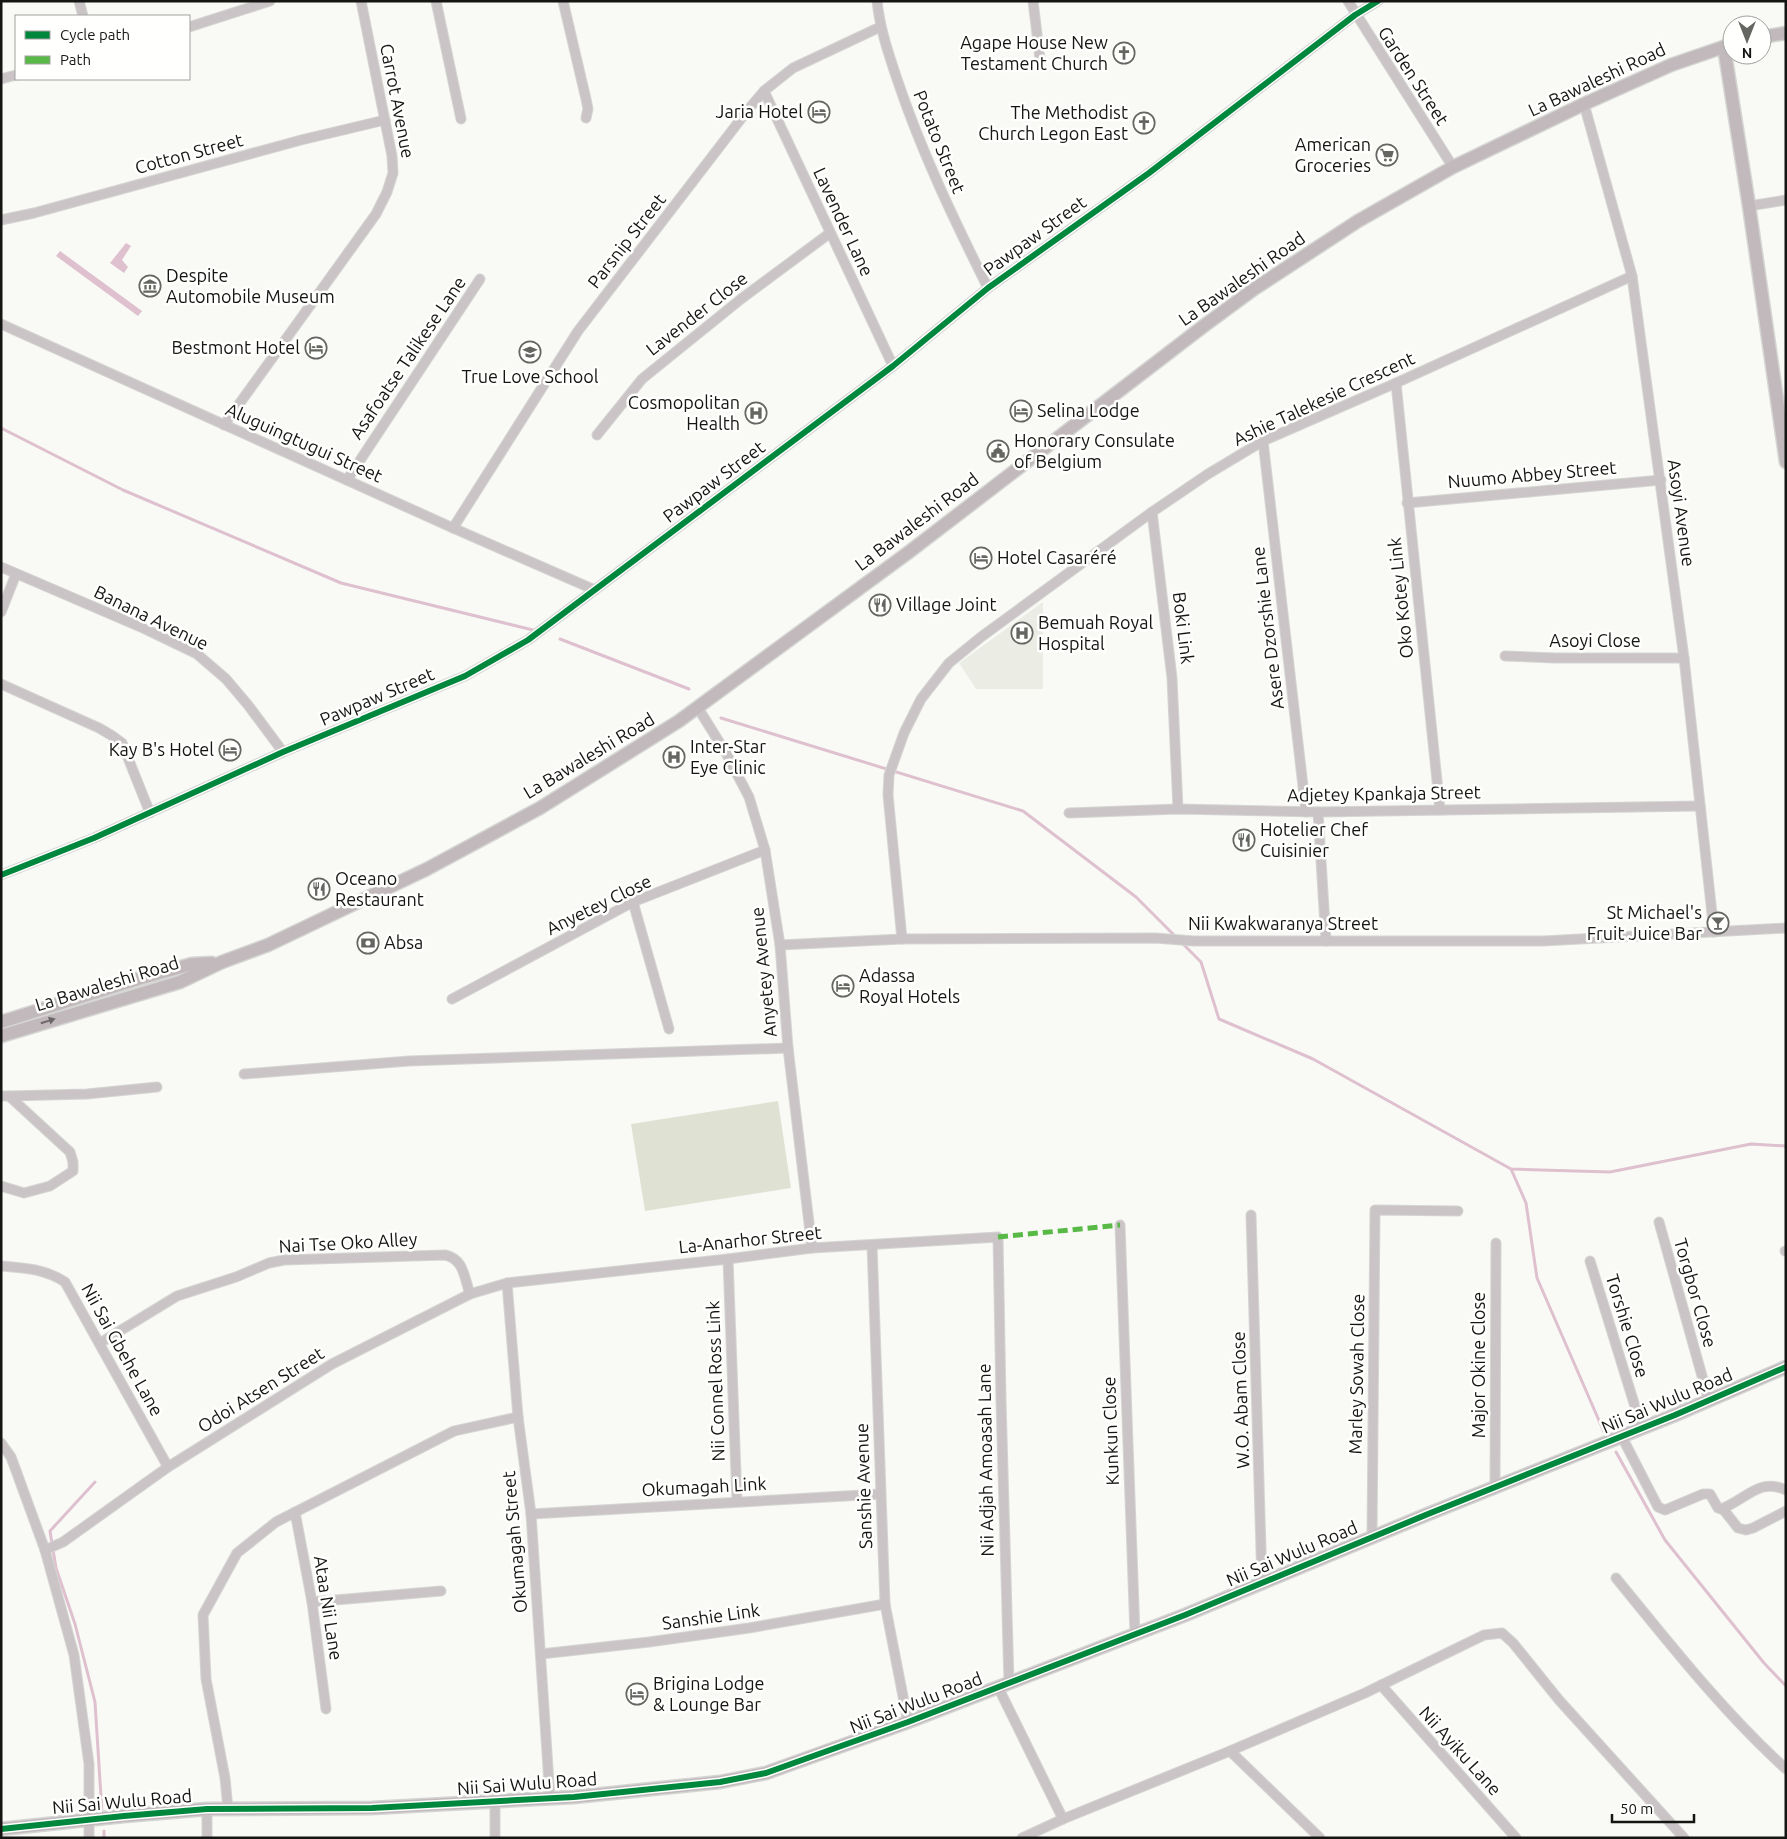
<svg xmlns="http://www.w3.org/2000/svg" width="1787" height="1839" viewBox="0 0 1787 1839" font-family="Ubuntu,sans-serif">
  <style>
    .built { fill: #ebede4 }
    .green { fill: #dfe2d2 }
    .water { fill: #dec0ce }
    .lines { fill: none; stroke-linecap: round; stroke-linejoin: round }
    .stream { stroke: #dec0ce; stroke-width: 3 }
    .street-casing { stroke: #d5d5d3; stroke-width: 11 }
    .secondary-casing { stroke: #d5d5d3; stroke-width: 15 }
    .street { stroke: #cac4c6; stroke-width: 9 }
    .secondary { stroke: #c1b9bc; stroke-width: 12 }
    .quiet { stroke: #58b947; stroke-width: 5; stroke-dasharray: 10 5; stroke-linecap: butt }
    .cycleway-casing { stroke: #fffffe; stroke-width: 9 }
    .cycleway { stroke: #00873e; stroke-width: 6 }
    .oneway { fill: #6b6768 }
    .labels { text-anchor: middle; stroke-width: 5; stroke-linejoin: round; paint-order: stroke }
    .poi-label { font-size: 18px; fill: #151513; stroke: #fffffe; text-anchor: start }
    .street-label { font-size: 18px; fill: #151513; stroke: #fffffe }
  </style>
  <rect width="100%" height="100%" fill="#f9faf6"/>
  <path class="built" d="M1043,602V689H976L959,663Z"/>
  <path class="green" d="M778,1101L791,1188L645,1211L631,1124Z"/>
  <g class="water">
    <path d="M126,243L131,246L122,260L128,267L124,273L110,263Z"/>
    <path d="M60,251L142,311L138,316L56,256Z"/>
  </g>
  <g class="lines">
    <g class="stream">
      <path d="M1,428L123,490L341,583L537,631"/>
      <path d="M560,639L689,689"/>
      <path d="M721,718L1023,811L1136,897L1176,937"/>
      <path d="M1181,942L1201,962L1219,1019L1313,1059L1511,1169L1610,1172L1751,1144L1786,1146"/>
      <path d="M1511,1169L1526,1203L1537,1278L1604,1432"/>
      <path d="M1616,1452L1665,1540L1764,1663L1786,1686"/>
      <path d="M95,1482L50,1531L56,1568L75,1624L95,1702L102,1813"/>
      <path d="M104,1831V1838"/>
    </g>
    <g class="street-casing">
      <g id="street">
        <path d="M79,1L83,16"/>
        <path d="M436,1L461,119"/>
        <path d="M563,1L586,99L588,109L586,118"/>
        <path d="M877,1C880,29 888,52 897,79C921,151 954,220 988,288"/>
        <path d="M1033,1L1040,59"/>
        <path d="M1348,1L1453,167"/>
        <path d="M189,27L270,1"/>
        <path d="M1,79L16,75"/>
        <path d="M764,91L893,366"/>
        <path d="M1584,104L1632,276L1684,658L1714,932"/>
        <path d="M1749,206L1786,200"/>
        <path d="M1,220L34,213L301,140L385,120"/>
        <path d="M1,324L453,528L595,590"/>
        <path d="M1396,383L1440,810"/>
        <path d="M224,425L376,214L387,192L393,173L392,156L361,1"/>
        <path d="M597,435L642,379L741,299L830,233"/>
        <path d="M1263,441L1306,812"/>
        <path d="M347,480L480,279"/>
        <path d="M1407,503L1661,480"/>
        <path d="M1152,512L1172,678L1178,809"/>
        <path d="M453,528L578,331L747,111L764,91L793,68L880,27"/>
        <path d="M1,567L143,628L197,654L226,679L248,705L283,752"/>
        <path d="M1,612L16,574"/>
        <path d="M1505,656L1555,658H1684"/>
        <path d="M1,684L99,728L111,735L122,743L150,813"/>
        <path d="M698,708L726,753L749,797L765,850L780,945L788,1048L812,1248"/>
        <path d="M1318,812L1326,941"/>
        <path d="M1069,813L1178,809L1318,812L1700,806"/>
        <path d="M1,875L94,838L283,752L465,676L528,640L893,366L988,288L1149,173L1355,15L1378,1"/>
        <path d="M633,902L669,1029"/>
        <path d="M902,939L888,795L889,775L904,733L921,699L949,663L981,637L1152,512L1208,474L1263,441L1396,383L1632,276"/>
        <path d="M780,945L902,939L1155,938L1194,941H1543L1786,928"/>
        <path d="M452,999L633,902L765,850"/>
        <path d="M244,1074L409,1061L788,1048"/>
        <path d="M1,1096H9L70,1152L73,1162V1171L50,1186L24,1193L1,1186"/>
        <path d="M9,1096L87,1094L157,1087"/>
        <path d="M1251,1215L1262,1583"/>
        <path d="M1659,1222L1709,1401"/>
        <path d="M1120,1225L1135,1634"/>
        <path d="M872,1245L885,1604L908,1722"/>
        <path d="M1785,1251H1786"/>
        <path d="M728,1259L737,1501"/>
        <path d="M1590,1261L1642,1429"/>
        <path d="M1,1266C25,1268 45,1269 65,1282L168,1467"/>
        <path d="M507,1283L518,1417L531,1514L550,1798"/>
        <path d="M100,1343L177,1296L236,1277L269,1263L284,1260L445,1255C464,1259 464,1277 470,1294"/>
        <path d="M1622,1437L1658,1507L1665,1510L1703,1494H1710L1718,1508L1721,1509C1746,1500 1759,1477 1786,1490"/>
        <path d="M1,1443L11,1457L45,1550L74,1655L89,1764V1838"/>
        <path d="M1495,1487L1496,1243"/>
        <path d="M1723,1509L1738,1528L1746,1530L1753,1528L1786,1511"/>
        <path d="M295,1512L312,1602L326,1709"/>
        <path d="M531,1514L880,1494"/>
        <path d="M1372,1537L1375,1210L1458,1211"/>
        <path d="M45,1550L63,1542L168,1467L332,1364L470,1294L507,1283L728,1259L812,1248L998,1237L1001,1400L1009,1683"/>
        <path d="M1616,1578C1669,1643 1724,1713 1786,1769"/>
        <path d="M312,1602L441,1591"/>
        <path d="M541,1654L649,1642L749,1628L885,1604"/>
        <path d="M1381,1685L1516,1838"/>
        <path d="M998,1687L1063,1819"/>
        <path d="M1230,1751L1320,1838"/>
        <path d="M228,1809L225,1778L206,1679L203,1615L237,1553L276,1522L454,1431L518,1417"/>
        <path d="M207,1838V1809"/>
        <path d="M495,1838V1802"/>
        <path d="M1022,1838L1063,1819L1230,1751L1365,1693L1484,1635L1502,1633L1513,1643L1559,1700L1684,1838"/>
      </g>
    </g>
    <g class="secondary-casing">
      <g id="secondary">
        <path d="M1762,37L1786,33"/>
        <path d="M1724,47L1749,206L1786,462"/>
        <path d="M1,1022L138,979L192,964L212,963"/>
        <path d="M1,1036L180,982L222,962L268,945L427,869L540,808L679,721L909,552L1205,325L1254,289L1358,221L1453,167L1584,104L1671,65L1732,44"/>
        <path d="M1,1829L124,1816L207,1809L372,1808L574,1797L720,1782L766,1773L908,1722L1185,1615L1428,1514L1675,1415L1786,1367"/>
      </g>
    </g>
    <use href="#street" class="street"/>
    <use href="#secondary" class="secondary"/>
    <path class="quiet" d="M998,1237L1120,1225"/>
    <g class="cycleway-casing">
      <g id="cycleway">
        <path d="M1,875L94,838L283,752L465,676L528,640L893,366L988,288L1149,173L1355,15L1378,1"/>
        <path d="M1,1829L124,1816L207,1809L372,1808L574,1797L720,1782L766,1773L908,1722L1185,1615L1428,1514L1675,1415L1786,1367"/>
      </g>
    </g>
    <use href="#cycleway" class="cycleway"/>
  </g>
  <defs><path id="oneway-solid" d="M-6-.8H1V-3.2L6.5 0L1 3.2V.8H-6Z" transform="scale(1.25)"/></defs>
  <use class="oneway" href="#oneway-solid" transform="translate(48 1021) rotate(-17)"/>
  <defs>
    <g id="church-ring" transform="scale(1.125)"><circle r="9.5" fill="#fffffe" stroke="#656562" stroke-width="1.5"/><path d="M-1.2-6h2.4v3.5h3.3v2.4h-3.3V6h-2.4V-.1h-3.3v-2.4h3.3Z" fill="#656562"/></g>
    <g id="hotel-ring" transform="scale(1.125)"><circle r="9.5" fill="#fffffe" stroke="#656562" stroke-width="1.5"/><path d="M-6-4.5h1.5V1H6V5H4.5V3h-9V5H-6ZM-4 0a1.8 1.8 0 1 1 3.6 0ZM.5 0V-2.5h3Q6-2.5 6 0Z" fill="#656562"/></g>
    <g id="supermarket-ring" transform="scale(1.125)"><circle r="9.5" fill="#fffffe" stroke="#656562" stroke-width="1.5"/><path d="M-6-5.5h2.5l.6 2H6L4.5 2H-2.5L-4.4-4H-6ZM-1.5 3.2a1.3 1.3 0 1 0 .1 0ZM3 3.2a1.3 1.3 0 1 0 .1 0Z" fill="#656562"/></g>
    <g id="museum-ring" transform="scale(1.125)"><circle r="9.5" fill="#fffffe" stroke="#656562" stroke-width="1.5"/><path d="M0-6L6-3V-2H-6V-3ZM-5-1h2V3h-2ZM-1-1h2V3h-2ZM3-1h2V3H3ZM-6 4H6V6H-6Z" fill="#656562"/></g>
    <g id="school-ring" transform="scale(1.125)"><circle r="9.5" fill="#fffffe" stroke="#656562" stroke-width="1.5"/><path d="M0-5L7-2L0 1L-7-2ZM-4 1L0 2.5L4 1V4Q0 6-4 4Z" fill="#656562"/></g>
    <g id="hospital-ring" transform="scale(1.125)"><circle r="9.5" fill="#fffffe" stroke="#656562" stroke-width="1.5"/><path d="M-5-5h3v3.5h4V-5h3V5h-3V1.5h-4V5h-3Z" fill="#656562"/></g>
    <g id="civic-ring" transform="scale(1.125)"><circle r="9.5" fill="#fffffe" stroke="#656562" stroke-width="1.5"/><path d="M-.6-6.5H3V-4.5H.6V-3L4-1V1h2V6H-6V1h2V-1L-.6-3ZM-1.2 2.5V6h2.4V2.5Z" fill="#656562"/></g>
    <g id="restaurant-ring" transform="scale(1.125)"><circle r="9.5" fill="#fffffe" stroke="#656562" stroke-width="1.5"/><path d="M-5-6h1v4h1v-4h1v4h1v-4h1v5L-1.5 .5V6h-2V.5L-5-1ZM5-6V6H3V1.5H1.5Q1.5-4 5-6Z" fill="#656562"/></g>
    <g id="bar-ring" transform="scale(1.125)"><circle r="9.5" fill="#fffffe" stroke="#656562" stroke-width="1.5"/><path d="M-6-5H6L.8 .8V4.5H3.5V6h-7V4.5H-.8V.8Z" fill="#656562"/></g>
    <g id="bank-ring" transform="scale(1.125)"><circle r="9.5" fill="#fffffe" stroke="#656562" stroke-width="1.5"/><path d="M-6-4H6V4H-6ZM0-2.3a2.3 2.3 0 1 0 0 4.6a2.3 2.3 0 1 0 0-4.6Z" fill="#656562"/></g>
  </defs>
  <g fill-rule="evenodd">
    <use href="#church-ring" x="1124" y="53"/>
    <use href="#hotel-ring" x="819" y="112"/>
    <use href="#church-ring" x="1144" y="123"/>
    <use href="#supermarket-ring" x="1387" y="155"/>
    <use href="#museum-ring" x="150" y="286"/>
    <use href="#hotel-ring" x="316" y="348"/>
    <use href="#school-ring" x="530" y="352"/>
    <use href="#hotel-ring" x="1021" y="411"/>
    <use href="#hospital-ring" x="756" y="413"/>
    <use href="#civic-ring" x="998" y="451"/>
    <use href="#hotel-ring" x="981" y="558"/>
    <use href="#restaurant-ring" x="880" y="605"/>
    <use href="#hospital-ring" x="1022" y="633"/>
    <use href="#hotel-ring" x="230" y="750"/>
    <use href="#hospital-ring" x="674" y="757"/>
    <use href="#restaurant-ring" x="1244" y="840"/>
    <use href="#restaurant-ring" x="319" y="889"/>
    <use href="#bar-ring" x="1718" y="923"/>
    <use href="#bank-ring" x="368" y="943"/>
    <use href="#hotel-ring" x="843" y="986"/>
    <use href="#hotel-ring" x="637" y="1694"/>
  </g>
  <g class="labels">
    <g class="poi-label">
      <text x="1108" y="49" text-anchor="end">Agape House New<tspan x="1108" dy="21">Testament Church</tspan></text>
      <text x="803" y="118" text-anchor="end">Jaria Hotel</text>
      <text x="1128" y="119" text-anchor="end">The Methodist<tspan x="1128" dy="21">Church Legon East</tspan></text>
      <text x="1371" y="151" text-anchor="end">American<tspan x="1371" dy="21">Groceries</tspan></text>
      <text x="166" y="282">Despite<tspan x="166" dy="21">Automobile Museum</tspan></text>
      <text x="300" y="354" text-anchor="end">Bestmont Hotel</text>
      <text x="530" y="383" text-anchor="middle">True Love School</text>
      <text x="740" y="409" text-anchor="end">Cosmopolitan<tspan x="740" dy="21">Health</tspan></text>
      <text x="1037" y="417">Selina Lodge</text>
      <text x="1014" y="447">Honorary Consulate<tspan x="1014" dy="21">of Belgium</tspan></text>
      <text x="997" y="564">Hotel Casaréré</text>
      <text x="896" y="611">Village Joint</text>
      <text x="1038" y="629">Bemuah Royal<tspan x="1038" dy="21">Hospital</tspan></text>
      <text x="690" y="753">Inter-Star<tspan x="690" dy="21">Eye Clinic</tspan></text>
      <text x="214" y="756" text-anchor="end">Kay B's Hotel</text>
      <text x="1260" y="836">Hotelier Chef<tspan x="1260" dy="21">Cuisinier</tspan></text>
      <text x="335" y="885">Oceano<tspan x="335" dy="21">Restaurant</tspan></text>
      <text x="1702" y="919" text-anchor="end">St Michael's<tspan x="1702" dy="21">Fruit Juice Bar</tspan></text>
      <text x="384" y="949">Absa</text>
      <text x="859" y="982">Adassa<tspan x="859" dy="21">Royal Hotels</tspan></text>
      <text x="653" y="1690">Brigina Lodge<tspan x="653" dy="21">&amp; Lounge Bar</tspan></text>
    </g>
    <g class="street-label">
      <text transform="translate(1413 76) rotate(57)" y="6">Garden Street</text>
      <text transform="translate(1597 80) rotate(-25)" y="6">La Bawaleshi Road</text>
      <text transform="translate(397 101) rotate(79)" y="6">Carrot Avenue</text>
      <text transform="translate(939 142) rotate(68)" y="6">Potato Street</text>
      <text transform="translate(189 154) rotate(-15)" y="6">Cotton Street</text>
      <text transform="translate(843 222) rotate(65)" y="6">Lavender Lane</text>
      <text transform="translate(1035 236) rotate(-36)" y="6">Pawpaw Street</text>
      <text transform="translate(627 241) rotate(-52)" y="6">Parsnip Street</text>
      <text transform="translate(1242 279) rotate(-35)" y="6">La Bawaleshi Road</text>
      <text transform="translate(697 314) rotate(-38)" y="6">Lavender Close</text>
      <text transform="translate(408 358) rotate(-56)" y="6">Asafoatse Talikese Lane</text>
      <text transform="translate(1324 399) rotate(-25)" y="6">Ashie Talekesie Crescent</text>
      <text transform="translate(304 443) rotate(24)" y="6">Aluguingtugui Street</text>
      <text transform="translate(1532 475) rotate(-5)" y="6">Nuumo Abbey Street</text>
      <text transform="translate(714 482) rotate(-37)" y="6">Pawpaw Street</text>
      <text transform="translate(1681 513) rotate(82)" y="6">Asoyi Avenue</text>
      <text transform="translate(917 522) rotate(-37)" y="6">La Bawaleshi Road</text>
      <text transform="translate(1401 598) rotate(-96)" y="6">Oko Kotey Link</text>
      <text transform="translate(151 618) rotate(26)" y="6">Banana Avenue</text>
      <text transform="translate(1183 628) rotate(83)" y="6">Boki Link</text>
      <text transform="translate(1268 628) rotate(-97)" y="6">Asere Dzorshie Lane</text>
      <text x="1595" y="647">Asoyi Close</text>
      <text transform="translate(377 697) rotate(-23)" y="6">Pawpaw Street</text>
      <text transform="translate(589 756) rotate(-31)" y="6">La Bawaleshi Road</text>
      <text transform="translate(1384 794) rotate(-1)" y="6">Adjetey Kpankaja Street</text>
      <text transform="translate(599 905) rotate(-26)" y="6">Anyetey Close</text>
      <text x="1283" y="930">Nii Kwakwaranya Street</text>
      <text transform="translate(764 972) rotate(-96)" y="6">Anyetey Avenue</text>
      <text transform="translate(107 984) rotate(-17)" y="6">La Bawaleshi Road</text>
      <text transform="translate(750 1240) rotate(-6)" y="6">La-Anarhor Street</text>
      <text transform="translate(348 1243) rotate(-3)" y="6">Nai Tse Oko Alley</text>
      <text transform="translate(1695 1293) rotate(74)" y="6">Torgbor Close</text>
      <text transform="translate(1627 1326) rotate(73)" y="6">Torshie Close</text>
      <text transform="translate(122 1350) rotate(61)" y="6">Nii Sai Gbehe Lane</text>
      <text transform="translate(1479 1365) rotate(-90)" y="6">Major Okine Close</text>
      <text transform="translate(1357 1374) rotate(-89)" y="6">Marley Sowah Close</text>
      <text transform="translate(716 1381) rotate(-92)" y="6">Nii Connel Ross Link</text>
      <text transform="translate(261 1390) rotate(-32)" y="6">Odoi Atsen Street</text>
      <text transform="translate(1241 1400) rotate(-92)" y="6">W.O. Abam Close</text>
      <text transform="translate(1667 1401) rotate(-23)" y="6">Nii Sai Wulu Road</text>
      <text transform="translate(1111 1431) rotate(-92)" y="6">Kunkun Close</text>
      <text transform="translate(986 1460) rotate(-91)" y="6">Nii Adjah Amoasah Lane</text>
      <text transform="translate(864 1486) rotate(-92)" y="6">Sanshie Avenue</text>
      <text transform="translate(704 1487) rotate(-3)" y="6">Okumagah Link</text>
      <text transform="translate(515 1542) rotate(-95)" y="6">Okumagah Street</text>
      <text transform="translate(1292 1554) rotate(-23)" y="6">Nii Sai Wulu Road</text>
      <text transform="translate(328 1608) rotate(81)" y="6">Ataa Nii Lane</text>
      <text transform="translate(711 1617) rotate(-8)" y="6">Sanshie Link</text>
      <text transform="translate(916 1703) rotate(-21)" y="6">Nii Sai Wulu Road</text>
      <text transform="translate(1460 1751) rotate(48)" y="6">Nii Ayiku Lane</text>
      <text transform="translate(527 1784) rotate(-4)" y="6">Nii Sai Wulu Road</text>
      <text transform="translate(122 1802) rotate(-5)" y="6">Nii Sai Wulu Road</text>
    </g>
  </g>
  <rect width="1787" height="1839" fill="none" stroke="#151513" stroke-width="5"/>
  <rect x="15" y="15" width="175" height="65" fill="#fffffe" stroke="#a1a1a0"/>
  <rect x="25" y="31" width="25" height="8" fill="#00873e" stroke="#a1a1a0"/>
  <text x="60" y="40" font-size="15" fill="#151513">Cycle path</text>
  <rect x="25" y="56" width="25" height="8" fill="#58b947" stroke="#a1a1a0"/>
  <text x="60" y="65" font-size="15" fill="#151513">Path</text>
  <g transform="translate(1747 40) rotate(180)"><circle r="24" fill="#fffffe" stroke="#a1a1a0"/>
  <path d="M0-4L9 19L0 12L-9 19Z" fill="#656562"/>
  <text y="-8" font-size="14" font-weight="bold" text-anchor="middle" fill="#151513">N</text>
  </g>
  <path d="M1612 1814v8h82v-8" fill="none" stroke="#151513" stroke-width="2.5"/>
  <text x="1620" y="1814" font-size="15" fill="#151513" stroke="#fffffe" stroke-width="4" paint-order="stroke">50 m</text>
</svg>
